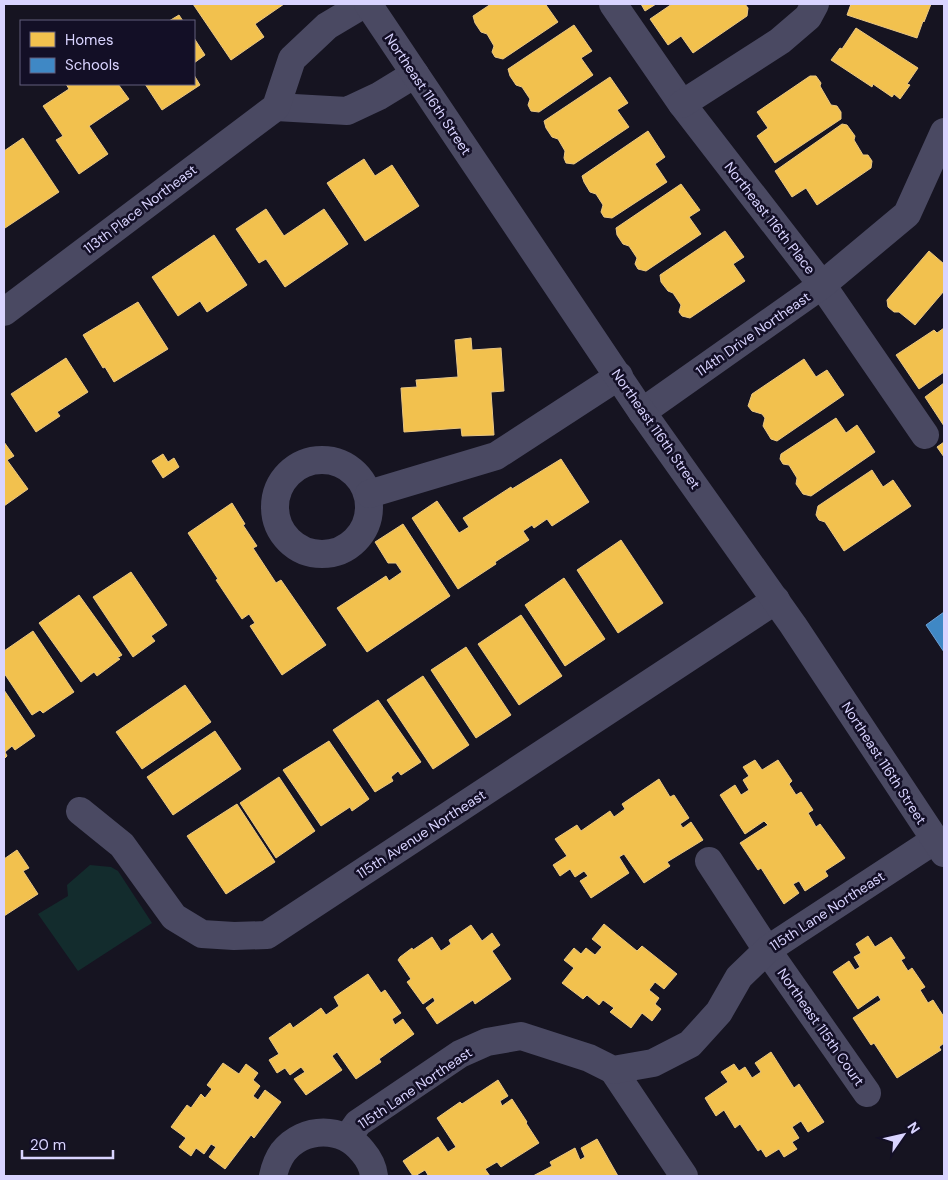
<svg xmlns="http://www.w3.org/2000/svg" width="948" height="1180" viewBox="0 0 948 1180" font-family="'DM Sans',sans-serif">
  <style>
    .green { fill: #132c2d }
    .homes { fill: #f2c14e; stroke: #eac783 }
    .schools { fill: #3f88c5; stroke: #6d9fd6 }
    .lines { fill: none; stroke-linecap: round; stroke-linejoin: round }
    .minor { stroke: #4a4962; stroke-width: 28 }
    .tertiary { stroke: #4a4962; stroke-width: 28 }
    .labels { text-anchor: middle; stroke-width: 5; stroke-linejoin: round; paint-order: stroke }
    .street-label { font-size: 14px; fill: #d9d4ff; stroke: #130f26 }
  </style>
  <rect width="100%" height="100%" fill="#161421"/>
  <path class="green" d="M90,865L111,867L118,871L152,923L78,971L38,914L68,896L67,885Z"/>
  <g class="homes">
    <path d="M193,4H284L255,24L264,37L231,60Z"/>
    <path d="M491,4H547L546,5L558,22L503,59L495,57L492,52L494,46L487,34L481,32L475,23L473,16Z"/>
    <path d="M641,4H656L645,11Z"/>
    <path d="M672,4H745L748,8L747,16L693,53L681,36L668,45L650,19Z"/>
    <path d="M851,4H931L924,22L923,21L917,38L847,15Z"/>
    <path d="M179,15L183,21H169Z"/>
    <path d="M574,25L592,51L581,58L593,75L539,112L531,111L528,105L530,99L522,87L516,85L510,76L508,69Z"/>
    <path d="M856,28L918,68L907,84L910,85L900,99L894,94L892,97L873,84L872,87L831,60L840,48L842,49Z"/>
    <path d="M194,38L205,55L194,63Z"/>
    <path d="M194,75L200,85L162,110L145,84H194Z"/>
    <path d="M810,76H816L821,83L820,86L831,105L837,106L841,112V119L775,163L757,136L768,128L757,112Z"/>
    <path d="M610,77L628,103L617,110L629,127L574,164L566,163L564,158L565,151L558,139L552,137L546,128L544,121Z"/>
    <path d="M66,84H118L129,99L89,126L108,154L79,174L56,140L63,136L43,106L69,89Z"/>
    <path d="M842,124L847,125L855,136L854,140L863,155H868L872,161L871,168L817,205L806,188L792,197L775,171Z"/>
    <path d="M648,131L665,157L655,164L667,182L612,218L604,217L601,212L603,205L596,194L590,192L584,182L582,176Z"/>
    <path d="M23,138L59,192L5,228L4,227V151Z"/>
    <path d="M364,159L375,176L392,165L419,206L365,241L327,183Z"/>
    <path d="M681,184L700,210L689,217L701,234L646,271L638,269L635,264L637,258L629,246L623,244L617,235L616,228Z"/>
    <path d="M266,209L284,236L324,209L348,244L285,287L266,259L259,263L236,229Z"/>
    <path d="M725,231L744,257L733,264L745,281L690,318L682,316L679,312L681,305L673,293L668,291L661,282L660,275Z"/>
    <path d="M214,235L247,285L207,312L200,301L178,316L152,277Z"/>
    <path d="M929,251L944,264V291L915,325L899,312H894L888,307L887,300Z"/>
    <path d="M138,302L168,349L114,382L105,367L103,368L83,335Z"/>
    <path d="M944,328V372L919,389L896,355L934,330L937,333Z"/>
    <path d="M471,338L472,350L501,348L504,391L491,392L494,435L462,436L461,428L404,432L401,388L417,387L416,380L458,377L455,340Z"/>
    <path d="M66,358L88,392L57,412L60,416L36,432L11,394Z"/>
    <path d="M804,359L816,377L827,370L844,395L777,441L771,439L763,426L765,418L762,414L752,411L748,406L752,394Z"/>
    <path d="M944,383V426L925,397Z"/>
    <path d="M836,418L846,433L857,425L875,452L811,496L803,494L796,484L797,478L789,465L783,464L780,459L781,454Z"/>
    <path d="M4,442L14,456L7,460L28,489L4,506Z"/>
    <path d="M944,442V457L937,447Z"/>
    <path d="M163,454L168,462L174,458L179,467L163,478L152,461Z"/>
    <path d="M561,459L589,502L552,526L547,519L534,528L532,525L523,531L529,540L495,562L496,564L458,589L412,518L437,501L459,533L469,527L463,518L511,487L512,489Z"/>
    <path d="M872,470L883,487L893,480L911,506L844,551L825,522L819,520L816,515L818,506Z"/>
    <path d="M232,503L245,524L243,525L257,546L253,548L276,583L281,580L326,645L282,675L250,626L255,623L249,614L242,619L216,580L218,579L188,533Z"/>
    <path d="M403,524L450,596L367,652L337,608L386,576L389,581L402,572L396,563H388L375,542Z"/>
    <path d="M621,540L663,603L618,633L577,570Z"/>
    <path d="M131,572L167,625L151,636L155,641L133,657L93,597Z"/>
    <path d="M564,578L605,639L565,666L525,605Z"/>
    <path d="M79,595L122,655L117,658L120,659L97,676L94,672L81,682L39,623Z"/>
    <path d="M521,615L562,676L519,705L478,644Z"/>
    <path d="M33,631L74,692L43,713L40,710L32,715L4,673V651Z"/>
    <path d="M466,647L511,715L476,738L431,670Z"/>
    <path d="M423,676L469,745L433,769L387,700Z"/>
    <path d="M185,685L211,722L142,769L116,732Z"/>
    <path d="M4,690L35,736L15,750L12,746L5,752L7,756L4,759Z"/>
    <path d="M378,700L421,762L401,775L398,771L391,777L393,781L375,792L333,730Z"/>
    <path d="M215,731L241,769L173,815L147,777Z"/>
    <path d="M329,741L369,799L352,811L350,807L321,826L283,770Z"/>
    <path d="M755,760L762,770L778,760L792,781L789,784L796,795L801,792L813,810L808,813L816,827L820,824L845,858L825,871L828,876L805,891L799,881L793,884L799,893L784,904L761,868L758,870L740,843L768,825L764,821L745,834L720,795L735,785L741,795L749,790L743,780L749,776L743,767Z"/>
    <path d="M279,777L315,831L276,858L240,803Z"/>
    <path d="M659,779L670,797L674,795L689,818L680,824L683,828L691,822L703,840L667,862L670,866L644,883L624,854L619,857L629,873L591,898L580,881L588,876L584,871L575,877L570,869L560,876L553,865L567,856L555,839L577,825L581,831L610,811L614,817L625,809L622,804Z"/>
    <path d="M237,804L275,862L226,894L187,836Z"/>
    <path d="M17,850L29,868L23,871L38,894L4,916V859Z"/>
    <path d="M604,924L637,951L642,946L677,974L664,989L655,982L649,990L659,998L655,1004L661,1009L652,1021L642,1013L631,1028L610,1012L614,1008L603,1000L599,1005L587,995L583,999L562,983L574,968L564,960L574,948L581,954L586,948L595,955L602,947L592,939Z"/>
    <path d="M471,925L482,941L492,933L500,945L492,951L511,979L475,1004L473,1000L437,1024L426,1008L435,1001L433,997L423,1004L407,982L411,979L398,960L400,957L412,948L413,950L432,937L441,951L451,944L449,940Z"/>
    <path d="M868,936L875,947L891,937L905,958L901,960L908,971L912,968L925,987L920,990L928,1003L933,1000L944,1017V1043L939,1047L941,1050L897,1078L874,1043L871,1045L853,1018L881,1000L878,995L858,1009L833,972L849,961L855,970L860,967L854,957L861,953L856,944Z"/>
    <path d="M368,974L381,993L385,990L401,1013L392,1019L395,1025L403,1019L414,1034L379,1059L381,1062L356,1079L337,1052L332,1056L342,1070L306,1095L294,1079L305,1072L301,1067L290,1075L285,1068L277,1073L269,1060L279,1054L269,1038L290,1023L293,1028L321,1008L326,1015L339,1006L334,997Z"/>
    <path d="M771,1052L794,1088L799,1084L824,1122L808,1132L801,1121L792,1127L799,1138L792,1142L797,1149L784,1157L779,1149L766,1157L761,1149L758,1151L740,1124L735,1128L724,1110L716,1116L705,1098L728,1082L721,1072L734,1064L739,1071L745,1067L752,1078L761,1072L755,1063Z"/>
    <path d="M223,1063L239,1074L246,1064L258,1073L253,1080L260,1086L253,1096L258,1100L265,1090L281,1102L254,1138L251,1135L225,1169L209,1157L216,1147L211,1144L204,1154L196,1148L191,1156L179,1147L186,1138L171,1127L187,1105L191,1108L201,1094L205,1098L212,1089L207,1085Z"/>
    <path d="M498,1080L508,1096L500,1101L502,1106L512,1099L527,1122L526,1123L539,1143L501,1167L497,1162L485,1169L490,1176H426L428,1175L425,1170L415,1176H413L403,1161L438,1137L448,1152L456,1147L437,1118L460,1102L462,1104Z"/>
    <path d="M597,1139L618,1176H533L552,1166L550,1162L575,1148L580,1160L585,1157L581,1148Z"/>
  </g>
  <path class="schools" d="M944,612V652L926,625Z"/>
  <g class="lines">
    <g class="minor">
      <path d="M613,4L682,104L822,285L925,435"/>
      <path d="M682,104L780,41L808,17L815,4"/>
      <path d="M276,107L347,111L379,96L415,74"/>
      <path d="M4,312L276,107L292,59L327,26L364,4"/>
      <path d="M642,412L822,285L907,214L944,132"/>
      <circle cx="322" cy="507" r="47"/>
      <path d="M369,494L496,456L619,376"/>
      <path d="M80,811L122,845L174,917L202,934L234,936L267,935L776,600"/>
      <path d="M709,861L767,950L867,1093"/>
      <path d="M613,1070L684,1176"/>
      <path d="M348,1137L358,1123L460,1054L487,1042L521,1036L589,1058L613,1070L653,1063L690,1044L719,1012L739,977L767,950L935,840"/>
      <path d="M273,1176C275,1167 278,1159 283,1152C304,1126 343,1126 363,1152C369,1159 373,1167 374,1176"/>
    </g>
    <path class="tertiary" d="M368,4L642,412L793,625L944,853"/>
  </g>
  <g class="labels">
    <g class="street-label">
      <text transform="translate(428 94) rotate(56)" y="5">Northeast 116th Street</text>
      <text transform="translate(140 209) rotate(-37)" y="5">113th Place Northeast</text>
      <text transform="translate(770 218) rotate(52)" y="5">Northeast 116th Place</text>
      <text transform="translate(753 334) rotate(-35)" y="5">114th Drive Northeast</text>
      <text transform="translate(656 429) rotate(55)" y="5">Northeast 116th Street</text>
      <text transform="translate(884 763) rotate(57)" y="5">Northeast 116th Street</text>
      <text transform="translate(421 834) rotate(-33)" y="5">115th Avenue Northeast</text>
      <text transform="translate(827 911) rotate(-33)" y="5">115th Lane Northeast</text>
      <text transform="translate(821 1027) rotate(55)" y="5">Northeast 115th Court</text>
      <text transform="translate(415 1088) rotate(-34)" y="5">115th Lane Northeast</text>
    </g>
  </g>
  <rect width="948" height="1180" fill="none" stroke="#d9d4ff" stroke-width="10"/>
  <rect x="20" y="20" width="175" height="65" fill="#130f26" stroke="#625e7d"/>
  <rect x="30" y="32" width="25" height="15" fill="#f2c14e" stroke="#625e7d"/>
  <text x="65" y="45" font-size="15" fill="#d9d4ff">Homes</text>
  <rect x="30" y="58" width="25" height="15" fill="#3f88c5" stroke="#625e7d"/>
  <text x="65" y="70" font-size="15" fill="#d9d4ff">Schools</text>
  <g transform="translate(903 1135) rotate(56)" stroke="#130f26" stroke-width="4" paint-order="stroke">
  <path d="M0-4L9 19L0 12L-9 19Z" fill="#d9d4ff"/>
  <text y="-8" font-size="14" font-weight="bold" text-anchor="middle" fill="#d9d4ff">N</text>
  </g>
  <path d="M22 1150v8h91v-8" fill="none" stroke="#d9d4ff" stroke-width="2.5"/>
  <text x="30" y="1150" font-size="15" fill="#d9d4ff" stroke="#130f26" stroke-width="4" paint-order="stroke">20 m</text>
</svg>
